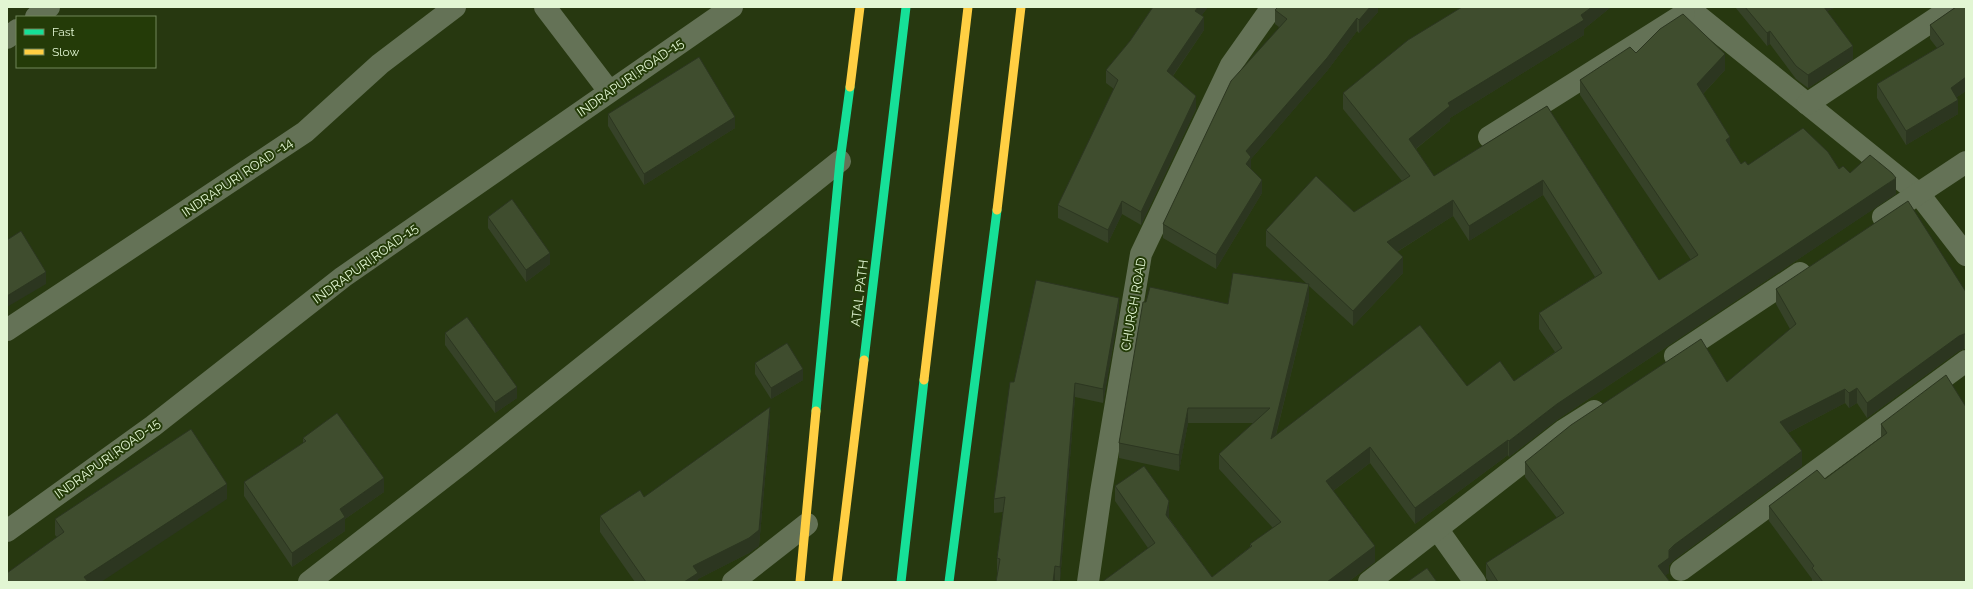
<svg xmlns="http://www.w3.org/2000/svg" width="1973" height="589" viewBox="0 0 1973 589" font-family="Raleway,sans-serif">
  <style>
    .lines { fill: none; stroke-linecap: round; stroke-linejoin: round }
    .street { stroke: #647256; stroke-width: 22 }
    .fast { stroke: #16e098; stroke-width: 9 }
    .slow { stroke: #ffcf43; stroke-width: 9 }
    .wall { fill: #364228; fill-rule: evenodd }
    .shaded-wall { fill: #2c3620 }
    .building { fill: #3f4d2e; stroke: #2c3620 }
    .labels { text-anchor: middle; stroke-width: 4; stroke-linejoin: round; paint-order: stroke }
    .street-label { font-size: 13px; fill: #e2f6d3; stroke: #243b08 }
  </style>
  <rect width="100%" height="100%" fill="#273810"/>
  <g class="lines">
    <g class="street">
      <path d="M545,7L609,91"/>
      <path d="M1687,7L1919,194L1966,255"/>
      <path d="M36,17L49,7"/>
      <path d="M7,38L17,30"/>
      <path d="M1807,104L1953,7"/>
      <path d="M1489,137L1684,14"/>
      <path d="M1883,217L1966,162"/>
      <path d="M7,330L305,132L380,64L455,7"/>
      <path d="M1675,356L1800,273"/>
      <path d="M1438,530L1475,582"/>
      <path d="M7,531L153,426L343,277L732,7"/>
      <path d="M1681,570L1966,361"/>
      <path d="M309,582L466,460L840,161"/>
      <path d="M733,582L807,524"/>
      <path d="M1088,582L1101,492L1141,254L1231,65L1272,7"/>
      <path d="M1369,582L1564,430L1594,411"/>
    </g>
    <g class="fast">
      <path d="M864,360L906,7"/>
      <path d="M816,411L840,161L850,87"/>
      <path d="M901,582L924,380"/>
      <path d="M949,582L997,210"/>
    </g>
    <g class="slow">
      <path d="M850,87L860,7"/>
      <path d="M997,210L1021,7"/>
      <path d="M924,380L968,7"/>
      <path d="M800,582L816,411"/>
      <path d="M837,582L864,360"/>
    </g>
  </g>
  <g class="wall">
    <path d="M1153,7H1208L1201,16L1204,30L1173,76L1196,109L1141,225L1122,214L1108,243L1058,218V205L1114,89L1106,83V70L1130,41Z"/>
    <path d="M1378,7V12L1359,33L1357,31L1327,71L1251,159V169L1262,193L1216,269L1163,238V224L1279,27L1275,24V10Z"/>
    <path d="M1462,7H1611L1584,29V35L1450,118V121L1416,149L1434,176L1547,106L1659,280L1691,260L1580,95V80L1636,53L1725,70L1703,94L1730,147L1741,164L1748,165L1839,169L1850,173L1896,194L1557,420L1509,457L1508,455L1415,524L1370,463L1333,491L1375,562L1348,582H1102L1148,548L1115,501V486L1169,517V518L1212,577L1250,547V544L1273,528L1219,469V454L1253,423H1188L1179,471L1119,458V443L1146,302L1228,304L1307,284L1266,246V230L1354,212L1402,181L1343,109V93ZM1543,195L1595,277L1539,313V329L1555,352L1514,381L1467,386L1276,435L1309,300V286L1353,326L1403,273L1397,252L1453,216L1469,241Z"/>
    <path d="M1735,7H1836L1827,11L1853,59L1808,88L1796,79L1770,44L1767,46Z"/>
    <path d="M1956,7L1966,91L1957,97L1958,114L1906,145L1877,98V84L1937,48L1930,39V25Z"/>
    <path d="M608,114L735,128L644,185L608,126Z"/>
    <path d="M488,217L550,264L526,282L488,228Z"/>
    <path d="M1776,289L1966,292V349H1964L1959,351L1867,418L1857,403L1849,408L1845,403L1788,433L1802,466L1674,560L1669,565V573L1665,575L1670,582H1489L1486,578V563L1557,518L1525,477V462L1727,382L1790,329L1776,304Z"/>
    <path d="M1119,312L1103,403L1075,397L1060,581L997,572V558L1003,512L994,513V499L1014,382Z"/>
    <path d="M445,333L517,398L495,413L445,345Z"/>
    <path d="M755,363L803,380L771,399L755,374Z"/>
    <path d="M1966,407V582H1812V579L1769,521V506L1825,479L1881,437V424Z"/>
    <path d="M770,423L759,546L749,553L698,579V582H635L600,532V516L644,497Z"/>
    <path d="M303,438L384,492L345,519V531L292,567L244,496V482L303,443Z"/>
    <path d="M227,499L57,537L55,535V519Z"/>
  </g>
  <g class="shaded-wall">
    <path d="M1198,7H1208L1195,24V11Z"/>
    <path d="M1370,7H1378V12L1359,33V20Z"/>
    <path d="M1592,7H1611L1584,29V35L1450,118V121L1409,154V139L1448,103L1581,15Z"/>
    <path d="M1820,7H1836L1820,15Z"/>
    <path d="M1204,17V30L1167,84V71Z"/>
    <path d="M1357,18V31L1327,71L1251,159V170L1246,177V151Z"/>
    <path d="M1770,31V44L1767,46V33Z"/>
    <path d="M1853,46V59L1808,88V75Z"/>
    <path d="M1725,54V70L1697,100V84Z"/>
    <path d="M1966,77V91L1951,101V88Z"/>
    <path d="M1196,96V109L1141,225V212Z"/>
    <path d="M1958,100V114L1906,145V131Z"/>
    <path d="M735,117V128L644,185V174Z"/>
    <path d="M1730,137V152L1726,140Z"/>
    <path d="M1896,178V194L1557,420L1509,457V441L1557,404Z"/>
    <path d="M1262,180V193L1216,269V255Z"/>
    <path d="M1543,180V195L1469,241V226Z"/>
    <path d="M1453,200V216L1387,258V242Z"/>
    <path d="M1122,201V214L1108,243V230Z"/>
    <path d="M550,253V264L526,282V270Z"/>
    <path d="M1403,257V273L1353,326V311Z"/>
    <path d="M46,272V284L7,307V296Z"/>
    <path d="M1309,284V300L1271,454V439Z"/>
    <path d="M1119,298V312L1103,403V389Z"/>
    <path d="M1964,334V349L1959,351L1867,418V403L1959,336Z"/>
    <path d="M803,369V380L771,399V388Z"/>
    <path d="M1075,383V397L1060,581V567Z"/>
    <path d="M517,387V398L495,413V402Z"/>
    <path d="M1857,388V403L1849,408V393Z"/>
    <path d="M1845,389V403L1780,437V422Z"/>
    <path d="M770,407V423L759,546L749,553L698,579V582H684Z"/>
    <path d="M1188,408V423L1179,471V455Z"/>
    <path d="M1508,440V455L1415,524V508Z"/>
    <path d="M1370,447V463L1326,496V481Z"/>
    <path d="M1802,451V466L1674,560L1669,565V573L1658,581V566L1674,545Z"/>
    <path d="M384,478V492L345,519V531L292,567V553L340,509Z"/>
    <path d="M227,484V499L101,582H84V577Z"/>
    <path d="M1169,501V517L1166,530V515Z"/>
    <path d="M1375,546V562L1348,582H1327Z"/>
    <path d="M1055,566V582H1053Z"/>
  </g>
  <g class="building">
    <path d="M1153,7H1198L1195,11L1204,17L1167,71L1196,96L1141,212L1122,201L1108,230L1058,205L1118,80L1106,70L1130,41Z"/>
    <path d="M1278,7H1370L1359,20L1357,18L1327,58L1246,151L1251,157L1246,164L1262,180L1216,255L1163,224L1231,81L1287,19L1275,10Z"/>
    <path d="M1462,7H1592L1581,15L1584,20L1448,103L1450,106L1409,139L1434,176L1547,106L1659,280L1698,255L1580,80L1630,47L1636,53L1660,29L1683,14L1725,54L1697,84L1730,137L1726,140L1741,164L1745,161L1748,165L1803,128L1828,152L1839,169L1843,166L1850,173L1870,155L1892,173L1896,178L1557,404L1509,441L1508,440L1415,508L1370,447L1326,481L1375,546L1327,582H1102L1155,543L1115,486L1144,466L1169,501L1166,515L1212,577L1252,546L1250,544L1281,522L1219,454L1270,408H1188L1179,455L1119,443L1143,302H1146L1150,287L1228,304L1233,273L1309,284L1271,439L1420,325L1467,386L1500,361L1514,381L1562,348L1539,313L1602,273L1543,180L1469,226L1453,200L1387,242L1403,257L1353,311L1266,230L1316,176L1354,212L1410,176L1343,93L1408,40Z"/>
    <path d="M1745,7H1824L1853,46L1808,75L1796,66L1770,31L1767,33Z"/>
    <path d="M1956,7H1966V77L1951,88L1958,100L1906,131L1877,84L1944,44L1930,25Z"/>
    <path d="M699,57L735,117L644,174L608,114Z"/>
    <path d="M512,199L550,253L526,270L488,217Z"/>
    <path d="M1908,201L1966,292V334H1964L1959,336L1867,403L1857,388L1849,393L1845,389L1780,422L1802,451L1674,545L1669,550V558L1658,566L1670,582H1498L1486,563L1564,513L1525,462L1571,425L1701,339L1727,382L1796,324L1776,289Z"/>
    <path d="M21,231L46,272L7,296V240Z"/>
    <path d="M1036,280L1119,298L1103,389L1075,383L1060,567L1055,566L1053,582H996L1000,559L997,558L1005,497L994,499L1010,382H1014Z"/>
    <path d="M467,317L517,387L495,402L445,333Z"/>
    <path d="M787,343L803,369L771,388L755,363Z"/>
    <path d="M1946,375L1966,407V582H1823L1812,568L1814,566L1769,506L1817,470L1825,479L1887,433L1881,424Z"/>
    <path d="M770,407L759,530L749,538L693,566L698,573L684,582H646L600,516L640,490L644,497Z"/>
    <path d="M337,413L384,478L340,509L345,517L292,553L244,482L306,441L303,438Z"/>
    <path d="M191,429L227,484L84,577L88,582H7V573L64,532L55,519Z"/>
    <path d="M1427,568L1437,582H1407Z"/>
  </g>
  <g class="labels">
    <g class="street-label">
      <text transform="translate(630 77) rotate(-35)" y="5">INDRAPURI,ROAD-15</text>
      <text transform="translate(237 177) rotate(-34)" y="5">INDRAPURI ROAD -14</text>
      <text transform="translate(365 263) rotate(-36)" y="5">INDRAPURI,ROAD-15</text>
      <text transform="translate(859 293) rotate(-83)" y="5">ATAL PATH</text>
      <text transform="translate(1133 304) rotate(-80)" y="5">CHURCH ROAD</text>
      <text transform="translate(107 458) rotate(-36)" y="5">INDRAPURI,ROAD-15</text>
    </g>
  </g>
  <rect width="1973" height="589" fill="none" stroke="#e2f6d3" stroke-width="16"/>
  <rect x="16" y="16" width="140" height="52" fill="#243b08" stroke="#708659"/>
  <rect x="24" y="29" width="20" height="6" fill="#16e098" stroke="#708659"/>
  <text x="52" y="36" font-size="12" fill="#e2f6d3">Fast</text>
  <rect x="24" y="49" width="20" height="6" fill="#ffcf43" stroke="#708659"/>
  <text x="52" y="56" font-size="12" fill="#e2f6d3">Slow</text>
</svg>
